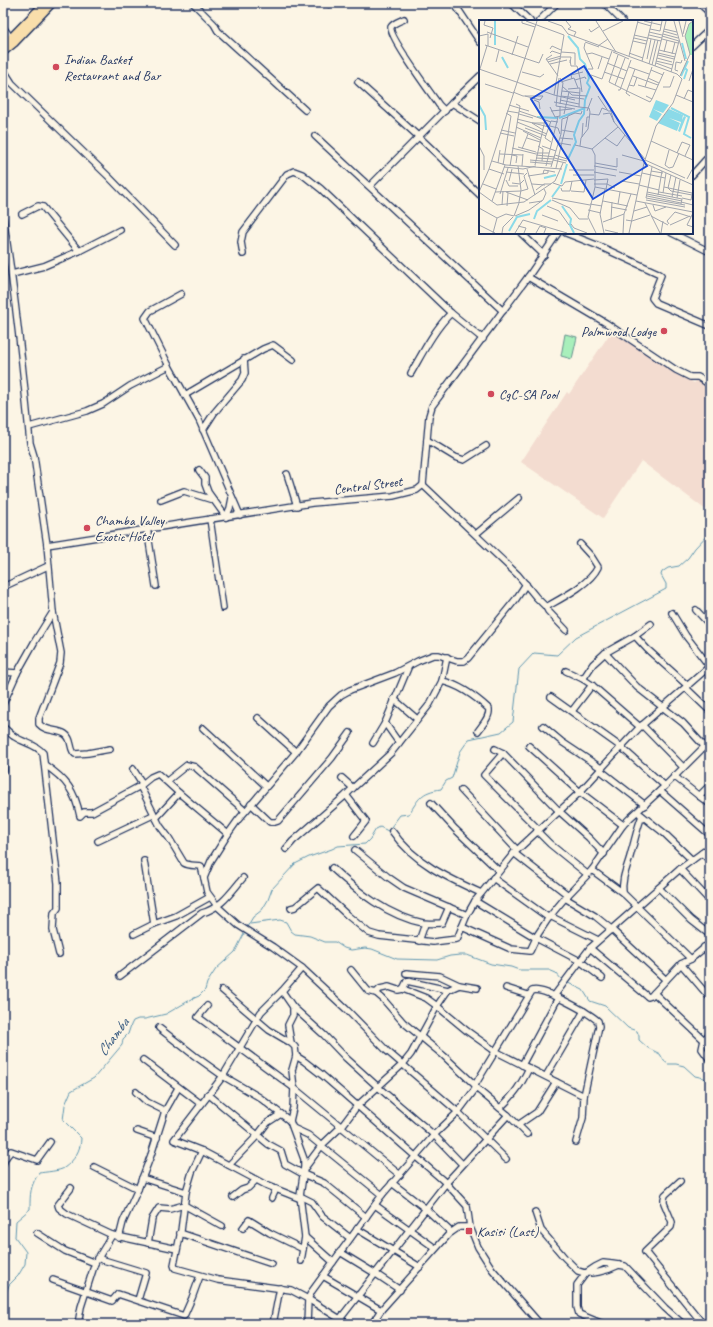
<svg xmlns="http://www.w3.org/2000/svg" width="713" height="1327" viewBox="0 0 713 1327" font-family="Caveat,sans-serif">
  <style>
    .built { fill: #f3dcd0 }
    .green { fill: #a8efbb; stroke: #628f8c }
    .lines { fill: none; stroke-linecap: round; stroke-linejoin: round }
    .stream { stroke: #5e96b1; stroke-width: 1 }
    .minor-casing { stroke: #1b2f5e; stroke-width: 8 }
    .major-casing { stroke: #1b2f5e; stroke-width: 10 }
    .minor { stroke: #fcf5e5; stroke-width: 5.5 }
    .major { stroke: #f9deab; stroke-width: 7 }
    .poi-dot { fill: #d1495b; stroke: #fcf5e5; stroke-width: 1.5 }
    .labels { text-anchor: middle; stroke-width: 3.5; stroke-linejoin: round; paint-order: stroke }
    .poi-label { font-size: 14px; fill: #1b2f5e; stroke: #fcf5e5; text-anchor: start }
    .street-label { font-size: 14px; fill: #1b2f5e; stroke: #fcf5e5 }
    .water-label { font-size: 15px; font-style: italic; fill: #375a80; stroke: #fcf5e5 }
    .inset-river { fill: none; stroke: #8bdae8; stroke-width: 2 }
    .inset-road { fill: none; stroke: #a2a6af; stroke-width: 1 }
    .view { fill: #1d4ed8; fill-opacity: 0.15; stroke: #1d4ed8; stroke-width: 2 }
    .inset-edge { fill: none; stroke: #1b2f5e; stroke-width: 2 }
  </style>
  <rect width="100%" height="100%" fill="#fcf5e5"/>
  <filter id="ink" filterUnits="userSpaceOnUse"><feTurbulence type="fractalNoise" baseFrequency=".025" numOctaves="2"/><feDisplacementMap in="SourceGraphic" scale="8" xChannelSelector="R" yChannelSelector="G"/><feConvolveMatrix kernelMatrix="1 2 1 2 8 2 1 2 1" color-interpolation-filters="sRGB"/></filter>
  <g filter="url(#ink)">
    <path class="built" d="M613,329L694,383L697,380L710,387V504L706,510L641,461L603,518L521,462L567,392L569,394Z"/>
    <path class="green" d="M565,334L577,337L572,359L561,356Z"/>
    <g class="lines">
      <g class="stream">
        <path d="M250,924L280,920L286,922L291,931L295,934L310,936L325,942H335L344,948L351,950L365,948L372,949L397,959L437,960L450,956L460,955H467L491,964L511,967L519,970H549L556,973L562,980"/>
        <path d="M247,927L253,917L262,910L268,900L272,889L295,864L309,857L332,849L338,846L365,844L370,839L376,829L380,827L388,831L400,815L409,814C419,798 421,792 441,789L446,781L452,778L460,752L469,739L501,732L513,722L519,669L534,653L557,655L576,637L666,589V584L661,575L662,572L668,568L679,566L688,558L695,548L710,532"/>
        <path d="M566,982L583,990L590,1001L605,1006L628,1028L637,1031L639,1036V1040L648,1048L660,1054L664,1061L668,1064H676L684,1066L695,1076L704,1078L710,1084"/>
        <path d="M3,1302L9,1285L18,1276L25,1264L26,1252L15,1237L16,1221L30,1209C30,1194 30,1186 39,1173C45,1172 60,1171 64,1168C74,1161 81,1150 81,1138L63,1120L65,1105L71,1091L94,1078L122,1045L123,1039L128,1034L131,1025L133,1021L138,1019H145L166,1014L192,999L199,996L205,990L207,983L216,969L235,952L245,932"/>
      </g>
      <g class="minor-casing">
        <g id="minor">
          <path d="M193,3L214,24L218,31L305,110"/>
          <path d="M328,3L329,4"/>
          <path d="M454,3L480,42"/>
          <path d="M511,3L530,21"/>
          <path d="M604,3L622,21"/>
          <path d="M699,3L710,13"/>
          <path d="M404,19C400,21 393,23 391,27C388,35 432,95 439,105L445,111"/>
          <path d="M539,21L557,3"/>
          <path d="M3,27L13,41"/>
          <path d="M692,46L710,29"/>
          <path d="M3,69L12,83L109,177L175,245"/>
          <path d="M480,76L452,103L480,121"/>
          <path d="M358,82L419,137L480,195"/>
          <path d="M315,136L503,311"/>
          <path d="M692,175L710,155"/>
          <path d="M370,186L452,103"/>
          <path d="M3,217C15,292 23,368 30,443L34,456L47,545L53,612L35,641L17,673L3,704"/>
          <path d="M521,233L544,255"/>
          <path d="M566,233L599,246L658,273L661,275L652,298L656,303L710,326"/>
          <path d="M672,233L710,252"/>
          <path d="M79,251L120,230"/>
          <path d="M243,254L241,242L243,232L287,174L294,171L302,174L321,189L451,313L483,339"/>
          <path d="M12,274L44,266L79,251L43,207L38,206L22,214"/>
          <path d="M528,277L606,323L676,370L690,377H698L710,385"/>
          <path d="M169,366L145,318L150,311L181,294"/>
          <path d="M411,373C423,352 434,330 451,313"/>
          <path d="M185,395L263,349L273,345L293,360"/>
          <path d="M29,427L87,411L103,404L130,386L169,366L199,420L240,515"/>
          <path d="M203,430L214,413L242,380L245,373L244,359"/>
          <path d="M427,440L455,457L464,460L486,446"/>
          <path d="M199,470L205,478V484L208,492L226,517"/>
          <path d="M287,474L297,506"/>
          <path d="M423,485L518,575L536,597L546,607L548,611L566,630"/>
          <path d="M161,500L184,491L213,500"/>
          <path d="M226,517L230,508L232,498"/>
          <path d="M210,519L223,608"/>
          <path d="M147,528L156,586"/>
          <path d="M476,534L519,498"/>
          <path d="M47,545L312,503L393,496L417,490L423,485L429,416L432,406L528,277L558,233"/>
          <path d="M3,587L48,566"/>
          <path d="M546,607C562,598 590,584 598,567L591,556L580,544"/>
          <path d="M696,610L710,625"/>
          <path d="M53,612L61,653L60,663L39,718V724C46,732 57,729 65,734C73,739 69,749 75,754L88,753L110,749"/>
          <path d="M672,613L686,636L710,667"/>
          <path d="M635,636L647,649L688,686"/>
          <path d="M605,653L637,687L683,723L704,746"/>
          <path d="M566,671L583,679L592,685L640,727"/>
          <path d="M3,672L17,673"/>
          <path d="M583,679L593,664L605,653L635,636L651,624"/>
          <path d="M442,681C460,685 476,697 489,709C490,717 483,724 478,731"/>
          <path d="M686,688L710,711"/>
          <path d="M551,697L621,747L665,786"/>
          <path d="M394,699L417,719"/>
          <path d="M572,711L592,685"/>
          <path d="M258,718L296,752"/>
          <path d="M385,723L399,743"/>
          <path d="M642,725L683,767"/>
          <path d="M543,726L562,742L601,768"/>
          <path d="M3,727C7,730 11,735 15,737C24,743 36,744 43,753L58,883V908L54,913L53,930L59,954"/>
          <path d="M203,728L266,786"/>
          <path d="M373,743L385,723L408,668"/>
          <path d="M529,746L580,792L623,825"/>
          <path d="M495,749L503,753L560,812L589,838L604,854"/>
          <path d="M503,753L484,775L539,830"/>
          <path d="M3,762L4,770"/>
          <path d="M45,765C66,779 75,791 80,816L84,812H92L140,786L151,777L158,774L179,793L228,834"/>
          <path d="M133,769L142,783L140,786L160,826L169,838L184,863C189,866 195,865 201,866L204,878"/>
          <path d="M600,770L645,805"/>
          <path d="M674,776L699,796L710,785"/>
          <path d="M342,778L353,788L346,795L366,821L354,836"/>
          <path d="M167,781L187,765L195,767L245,811"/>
          <path d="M353,788L391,753L430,704L442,681L447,657"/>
          <path d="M461,790L517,850"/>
          <path d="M660,791L710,835"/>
          <path d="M699,796L710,804"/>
          <path d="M431,803L455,829L498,870"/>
          <path d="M251,804L270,822H275L278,821L332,758L350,733"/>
          <path d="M640,814L664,833L692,860"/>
          <path d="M642,816C637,828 635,840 631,853C628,866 621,878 623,893L691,959"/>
          <path d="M156,818L179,793"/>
          <path d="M392,831C413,862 448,878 481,893"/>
          <path d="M537,831L550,844L587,874"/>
          <path d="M98,841L153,815"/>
          <path d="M286,849L293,841L346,795"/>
          <path d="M355,850L388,877L404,888L467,915"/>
          <path d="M514,853L568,895"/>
          <path d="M702,853L710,861"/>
          <path d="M144,861L154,924L176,916L210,897"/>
          <path d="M332,868C358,892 388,916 423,923C429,924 436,923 442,923L449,907"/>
          <path d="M680,869L710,901"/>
          <path d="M592,870L623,893"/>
          <path d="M493,878L549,918"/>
          <path d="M659,888L691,920L710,935"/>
          <path d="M565,898L595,916L611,929L666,980"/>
          <path d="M475,901L536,938L580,961L602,978"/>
          <path d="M291,908L295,907L318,888L347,915L369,933L379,936L433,942L457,939L467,915L475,901L514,853L580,792L621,747L640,727L710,666"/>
          <path d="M550,916L598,940"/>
          <path d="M462,927L511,949L530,951L538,934L550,916L565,898L592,870L623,825L630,818L665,786L710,741"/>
          <path d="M134,934L154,924"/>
          <path d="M419,941L425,924"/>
          <path d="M704,947L710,955"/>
          <path d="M590,948L648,997L651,996L681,964L691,959L710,943"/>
          <path d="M681,964L710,998"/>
          <path d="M302,968L273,947L238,925L218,907L207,892L204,878L211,861L228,834L238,820L296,752L329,706L341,695L350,690L395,673L418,661L433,655H439L457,661H464L468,658L516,599L526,584"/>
          <path d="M406,973L440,976L459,985"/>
          <path d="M120,976L202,913C221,908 231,892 243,878"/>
          <path d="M506,988L528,995"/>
          <path d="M403,989L407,981L448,990"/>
          <path d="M222,990L269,1030L291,1043"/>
          <path d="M282,991L293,1007L324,1035L346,1058L378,1087L434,1135L462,1164"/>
          <path d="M376,993L380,989L389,987L398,990L403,989L426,998L437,1006L467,1031L495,1051L584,1096"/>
          <path d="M654,993L704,1040"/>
          <path d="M554,996L590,948L680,869L710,847"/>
          <path d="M207,1006L198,1017L294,1088L400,1175"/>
          <path d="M159,1028L195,1056L223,1076L259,1097L290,1121L304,1159V1169L300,1196L305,1237L333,1262"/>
          <path d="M710,1033L704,1040L702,1049L710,1060"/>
          <path d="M296,1056L304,1061L322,1075L446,1183L467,1206L470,1227"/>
          <path d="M143,1060L201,1104"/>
          <path d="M522,1065L558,998"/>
          <path d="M546,1076L584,1011"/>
          <path d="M475,1085L532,991C542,986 589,1013 598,1021L599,1026L584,1096L583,1118L576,1142"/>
          <path d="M136,1092L147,1102L165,1111"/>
          <path d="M208,1094L268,1144L281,1151L285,1164L303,1174L324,1183L366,1217"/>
          <path d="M500,1108C514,1095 521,1085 529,1068"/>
          <path d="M508,1115L527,1134"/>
          <path d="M290,1121L293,1108L294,1088L292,1070L296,1056L295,1047L291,1043L288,1025L293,1015V1007"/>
          <path d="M518,1125L537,1112L556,1082"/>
          <path d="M293,1128L308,1135L382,1195"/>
          <path d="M137,1131L157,1138"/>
          <path d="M3,1150L6,1157L3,1164"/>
          <path d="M202,1151L192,1172L186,1192L181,1231L174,1265L175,1268L218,1280L291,1290L308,1299L348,1324"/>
          <path d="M6,1157L11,1151L37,1160L50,1142"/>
          <path d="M229,1165L258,1135L267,1123L281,1114"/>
          <path d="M94,1167L138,1189"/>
          <path d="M304,1169L322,1145L342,1126L357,1106L403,1064L411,1054L437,1006L448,990L459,985L477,988"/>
          <path d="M142,1178L186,1192"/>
          <path d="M680,1181L665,1195L664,1199V1203L672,1222L671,1227L645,1252L703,1324"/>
          <path d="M392,1183L426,1209L451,1232"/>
          <path d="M71,1188L58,1205L59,1208L67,1214L112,1235L177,1249"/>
          <path d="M300,1196L312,1202L322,1216L350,1238"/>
          <path d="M233,1197L242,1190L248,1188L256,1180"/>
          <path d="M272,1198L276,1189"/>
          <path d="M301,1199L266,1185L202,1151L174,1140L223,1076L261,1012L282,991L302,968L346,1009L387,1051L458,1112L506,1159"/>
          <path d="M375,1205L435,1248"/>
          <path d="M535,1212L541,1230L564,1257L578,1271C590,1276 607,1271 619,1265"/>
          <path d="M243,1228L249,1220L270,1233L303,1249"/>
          <path d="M357,1229L420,1267"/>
          <path d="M37,1233L65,1251L95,1263"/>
          <path d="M180,1233L272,1264"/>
          <path d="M119,1238L123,1222L138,1189L151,1155L165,1111L178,1088"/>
          <path d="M148,1243L152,1219L159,1208L170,1209L184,1205L222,1226"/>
          <path d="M340,1252L376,1274L400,1290"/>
          <path d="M97,1258L146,1273L138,1300"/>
          <path d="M301,1261L305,1237"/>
          <path d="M323,1276L381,1310"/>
          <path d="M53,1280L112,1301L118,1294L184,1316L192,1298L200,1276"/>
          <path d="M78,1324L81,1307L95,1263L112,1235"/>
          <path d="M273,1324L280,1288"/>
          <path d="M307,1324L308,1299L312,1291L382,1195L434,1135L458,1112L476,1088"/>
          <path d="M336,1324L446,1183L508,1115L476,1088L475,1085L444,1056L403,1022L383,999L376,993L368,991L351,970"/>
          <path d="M372,1324L381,1310L449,1234L459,1227H470L478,1247L492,1269L540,1324"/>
          <path d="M603,1324L579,1314L577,1307V1285L586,1273L595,1267L603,1263L612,1264L625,1266L665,1308L683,1324"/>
        </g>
      </g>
      <g class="major-casing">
        <g id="major">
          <path d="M3,46L45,3"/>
          <path d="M3,52L14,43L52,3"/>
        </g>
      </g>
      <use href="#minor" class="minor"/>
      <use href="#major" class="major"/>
    </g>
  </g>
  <g class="poi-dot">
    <circle cx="56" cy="67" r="4"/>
    <circle cx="664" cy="331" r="4"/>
    <circle cx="491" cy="394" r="4"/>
    <circle cx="87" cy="528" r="4"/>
    <rect x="465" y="1227" width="8" height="8" rx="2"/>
  </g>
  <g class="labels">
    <g class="poi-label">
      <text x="64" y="64">Indian Basket<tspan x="64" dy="16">Restaurant and Bar</tspan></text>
      <text x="656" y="336" text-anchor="end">Palmwood Lodge</text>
      <text x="499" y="399">CgC-SA Pool</text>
      <text x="95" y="525">Chamba Valley<tspan x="95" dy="16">Exotic Hotel</tspan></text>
      <text x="477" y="1236">Kasisi (Last)</text>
    </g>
    <g class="street-label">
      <text transform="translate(368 485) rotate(-7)" y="5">Central Street</text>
    </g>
    <g class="water-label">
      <text transform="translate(113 1037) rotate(-54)" y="5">Chamba</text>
    </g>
  </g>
  <g transform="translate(479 20)">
    <rect width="214" height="214" fill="#fcf5e5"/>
    <path d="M214,1V35H211L206,16L210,4Z" fill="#a8efbb"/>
    <path d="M177,80L190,85L184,93L174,89L183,94L178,101L170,97ZM190,89L204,95L203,100L205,96L207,97L201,112L199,111L202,102L190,98L201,103L198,111L179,103Z" fill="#8bdae8"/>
    <path class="inset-river" d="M16,1V25M89,16L99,28L101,39L106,44L110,58L108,63L111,67L106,80L105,94L100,101L95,115L97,122L89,139M203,23L207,39M23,37L29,48M202,56L209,41M205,59L208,50L206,48M0,85L6,96L7,110M192,88L210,97L205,114L212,118M58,97L79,98M80,98L106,88M65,158L77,155M82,164L88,144M73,177L81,166M83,186L92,199L91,205L95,213M55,199L58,191L72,180M30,211L38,197L51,194"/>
    <path class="inset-road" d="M6,1L5,5L14,8L11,18M43,1V3L56,7M47,1L85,15M69,1L83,6L89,14L198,54L203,59L194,83L177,106L165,143L150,213M87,1L92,7L89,9L97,12L95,16M117,1L137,32M165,1L182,5M195,1L206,41M200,1L204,17M158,2L172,6M110,9L112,12L121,6M171,9L181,11L183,1M185,9L198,12M124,11L144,1M184,11L198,15M8,12L49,27M170,12L183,15M184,14L199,18M204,14L207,1M155,15L182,21M170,15L183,18M0,16L9,14V26M183,16L200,21M155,18L168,21M183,19L199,23M154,21L167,24M106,22L120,27M106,23L105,28L114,49H109M6,25L60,43L64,34M119,26L129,19M71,29L73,26L82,30M180,30L197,34M82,32L96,33V45M134,32L150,39M185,32L188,20M71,33L73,31L82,34M150,33L164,38M179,33L196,37M108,34L113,33L130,39M193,34L196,22M33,35L39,16M73,35L67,39L79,56M139,35L130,62L148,71M179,35L195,39M150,36L159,1M82,37H92L91,43M178,38L193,42M168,39L172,19M68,40L82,36M91,40L92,46H98L101,58M163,41L173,1M177,41L194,45M17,42L20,30M69,42L82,38M128,43L148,51M177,43L193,49M71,44L88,40M170,44L176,20M173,45L179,20M176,46L187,1M150,47L170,54M0,49L75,75L85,15M119,49L123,37M172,50L184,55M199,51L196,50L197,42L202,43L203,40M0,52L8,26M43,52L61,57L65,54M125,52L145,59M192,52L200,21M112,55L123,59L133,31M154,56L179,65M201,56L211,34L206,16L210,4L214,1M80,58L77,86L96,89M81,58L84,63L81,84M101,58L103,72M169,58L180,63M93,59L92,55L104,52M96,60L106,57L107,59M210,61L214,49M82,62L95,58L99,68M6,64L34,73M136,65L146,38M150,65L155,66L158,57M159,65L177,70M83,66L93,75L108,76M166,67L173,47M184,67H191L195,56M139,70H141L152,40M83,71L101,73M148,71L171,82L173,79M34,72L44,76H64L61,80L46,76M75,75L96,80M197,75L214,82M82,76L105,79M119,76L129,91H133M151,76L147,73L156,49M167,76L173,79L185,52M205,79L209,70L214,72M55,80L60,82L61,89M81,80L100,84M75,82L100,87L101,68L89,69M30,85L50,91M71,87L76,97L81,96V86M100,87L110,88L111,92L109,109L102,118L101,126M131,88L135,102L166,139M28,91L40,93M40,91L72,102M72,91L93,89M108,91L113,78M40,94L54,98M85,94L90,72M111,94L120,95L123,88L128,90M124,94L131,93L135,102M38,99L70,107M38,102L68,114M71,106L79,108L81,114M37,107L62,118M107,107L108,97H111M46,108L67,116M22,110L36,113M64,110L53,103H65M82,110L95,112M44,111L61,120M21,113L35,116M103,117L104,103M48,118L61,122M81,118L94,119M126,118L138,126L146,115M172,121L214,140M72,122L66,118L72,101L79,102M80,123L92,125M96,125L113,129M0,126L5,136V150M59,126L64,129L63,141M63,126L77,131M39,127L57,132M33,128L57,134M43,129L49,114M190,130L186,145L190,148L194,147L200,133M57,133H70M198,133L203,122L211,125L206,136M21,134L44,135M33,135L38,136L37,143M57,135L76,137M76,135L88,139M143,135L165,141M57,138L75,139M75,138L88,141M51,140L74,142M74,140L87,143M166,140L206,158M13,141L27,145L83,149M51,142L73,144M19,143L21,130M116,143L138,147V138M165,143L214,165M24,145L32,96L27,93M56,145L66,100M31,146L41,86L37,84M39,146L42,170L40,182M43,146L44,134M67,146L79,97M115,146L138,150M25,147L44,149L57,146M72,147L82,114L83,99L89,97M77,148L89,96L96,93L102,94L103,91M10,149L25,154M48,149L56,175M90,150H115M172,151L184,153M27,152L45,154M115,152L137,156M140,152L162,156M163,153L186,158M64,154L65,150L76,152M94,155H115M49,156L69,153V150M208,159L214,148M27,160L30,166H39M115,160L129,159L127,169M30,161L33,149M143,161L160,164M33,163L41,164L45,160M74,163L83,166L86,162L115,159M4,164L17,169M53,164L66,165M115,164H128L136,168M160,165L180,170M116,167L158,175M185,167L213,173M82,168L83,171H91L93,161M189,168L192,171L213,175M189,168L192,155M57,170L65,164H72M42,171L49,169L45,156L48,153M92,171L105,172L107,160M0,172L18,185L45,182L76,161L84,143M0,172L10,149L58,1M16,172L42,171M27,172L49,180M168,172L203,179L202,184M180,172L203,176M184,173L187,153M21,174L29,148M168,174L203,181M179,175L183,151M168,176L202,183M193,177L197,157M73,178L111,185M167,178L206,185M167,178L173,147M198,178L201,160M203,178L212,180L214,169M73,180L91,188L100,199H109M167,180L206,187M13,181L26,145M124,181L149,186M157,181L214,192M202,182L214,185M50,183L63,181M166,183L181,213M111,184L123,186M139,184L141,172M23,185L24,171M174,185L176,191L187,187M28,186L29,173M68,186L80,191L90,205M132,187L148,190M0,188L18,198L27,194L35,196L40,183M109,190L122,193M155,191L168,187M214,193L208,205L214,207M63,195L79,201M36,196L50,190L64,180L67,173L65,169M172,196L189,205M132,200L133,182M147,200L153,201L171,195M124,202L145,194M92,204L95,208L108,213M190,204L188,201L196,192L212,197M0,205L16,213M191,205L211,196M39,206L47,208L45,213M126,210L139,213M14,213L18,198M23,213L24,207L34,197M36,213L44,200L88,213M57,213L61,206L67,208L65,213M117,213L109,197L116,167V135L113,129L139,107M125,213L121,194L126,169M144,213L145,194L152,174M182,213L184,201"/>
    <path class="view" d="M105,46L168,146L114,179L52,79Z"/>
    <rect width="214" height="214" class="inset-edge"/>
  </g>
  <rect width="713" height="1327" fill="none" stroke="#fcf5e5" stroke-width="16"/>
  <rect x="8" y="8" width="697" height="1311" fill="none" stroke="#1b2f5e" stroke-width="1.5" filter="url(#ink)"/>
</svg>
